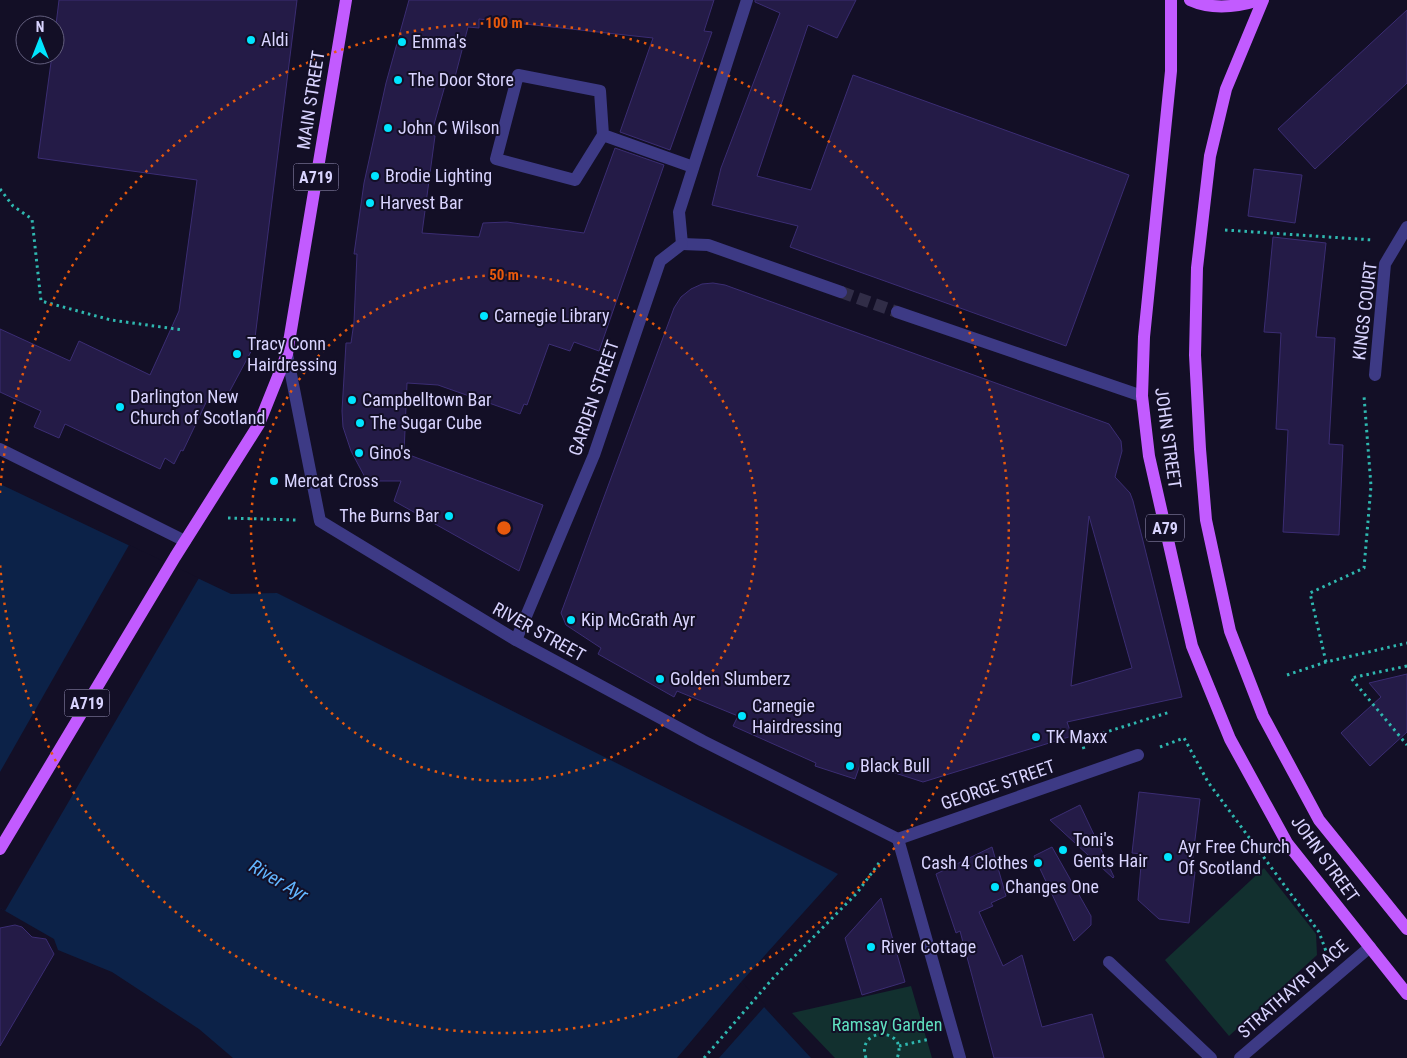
<svg xmlns="http://www.w3.org/2000/svg" width="1407" height="1058" viewBox="0 0 1407 1058" font-family="'Roboto Condensed',sans-serif">
  <style>
    .green { fill: #12302f }
    .water { fill: #0c2248 }
    .pier { fill: #130f26 }
    .building { fill: #241b47; stroke: #3b2d73; fill-rule: evenodd }
    .lines { fill: none; stroke-linecap: round; stroke-linejoin: round }
    .minor-tunnel { stroke: #312d47; stroke-width: 12; stroke-dasharray: 12 6; stroke-linecap: butt }
    .path { stroke: #2fb8b0; stroke-width: 3; stroke-dasharray: 2.5 4; stroke-linecap: butt }
    .minor { stroke: #3d3a85; stroke-width: 12 }
    .major { stroke: #c25bff; stroke-width: 12 }
    .ring { fill: none; stroke: #e8590c; stroke-width: 2.5; stroke-dasharray: 2.5 5 }
    .poi-dot { fill: #00e5ff; stroke: #130f26; stroke-width: 2 }
    .labels { text-anchor: middle; stroke-width: 4; stroke-linejoin: round; paint-order: stroke }
    .shield { fill: #130f26; stroke: #9e99be; stroke-width: 1 }
    .shield-label { font-size: 16px; font-weight: bold; fill: #d9d4ff }
    .poi-label { font-size: 18px; fill: #d9d4ff; stroke: #130f26; text-anchor: start }
    .street-label { font-size: 18px; fill: #d9d4ff; stroke: #130f26 }
    .park-label { font-size: 18px; fill: #5fe0c0; stroke: #130f26 }
    .water-label { font-size: 19px; font-style: italic; fill: #62b6ff; stroke: #130f26 }
    .centre { fill: #e8590c; stroke: #130f26; stroke-width: 2.5 }
    .ring-label { font-size: 15px; text-anchor: middle; font-weight: bold; fill: #e8590c; stroke: #130f26; stroke-width: 4; stroke-linejoin: round; paint-order: stroke }
  </style>
  <rect width="100%" height="100%" fill="#130f26"/>
  <g class="green">
    <path d="M1264,868L1316,934L1317,955L1229,1036L1165,960Z"/>
    <path d="M911,986L932,1058H835L792,1013Z"/>
  </g>
  <path class="water" d="M0,484L231,594L277,593L838,874L741,982L811,1058H233L199,1029L112,972L58,950L54,939L0,908Z"/>
  <g class="pier">
    <path d="M129,545L199,578L5,911L0,908V772Z"/>
    <path d="M741,982L766,1005L719,1058H677Z"/>
  </g>
  <g class="building">
    <path d="M59,0H297L254,346L225,400L211,392L183,451L181,450L174,464L165,458L160,469L65,424L59,438L34,427L41,411L0,392V329L70,361L79,341L150,375L179,311L197,180L38,158L52,55H55V33Z"/>
    <path d="M409,0H714L704,31L712,32L670,150L620,132L653,38L479,19V28L468,27L455,77L448,75L431,135L435,136L422,233L479,237L483,223L507,222L584,233L615,148L664,165L599,351L574,342L570,351L549,344L527,405L524,404L520,414L438,385L407,383L404,453L543,505L519,571L394,501L401,481H367L351,451L343,427L342,411L346,343H351L354,322L357,254H354L364,183L386,83Z"/>
    <path d="M755,0H856L837,38L808,25L757,176L811,190L853,75L1129,175L1066,346L790,247L798,226L712,205L721,168L780,13L755,2Z"/>
    <path d="M1407,10V83L1315,169L1278,129Z"/>
    <path d="M1254,169L1302,175L1295,223L1248,216Z"/>
    <path d="M1273,237L1326,243L1316,337L1335,338L1329,444L1343,445L1339,535L1283,532L1288,430L1276,429L1281,333L1264,332Z"/>
    <path d="M713,283L725,285L1109,424L1121,441L1122,451L1115,477L1130,493L1133,501L1182,697L1067,722L1072,736L923,782L861,762L855,779L815,766L816,763L733,726L738,716L677,691L674,697L598,654L601,648L566,625L561,613L674,308L681,297L691,289L702,284ZM1089,516L1132,668L1071,686Z"/>
    <path d="M1407,674V732L1370,766L1341,733L1381,697L1369,683Z"/>
    <path d="M1139,792L1200,799L1191,872H1195L1189,923L1159,919L1138,900L1142,854L1132,853Z"/>
    <path d="M1080,805L1114,877L1113,878L1050,820Z"/>
    <path d="M992,847L1006,896L991,903L993,906L979,912L1003,966L1022,955L1042,1027L1092,1014L1104,1058H994L960,931L956,933L936,874Z"/>
    <path d="M1052,847L1091,916V925L1074,941L1034,856Z"/>
    <path d="M881,898L905,982L862,995L845,938Z"/>
    <path d="M15,925L22,927L32,937L46,939L54,954L0,1046V928Z"/>
  </g>
  <g class="lines">
    <path class="minor-tunnel" d="M841,292L897,312"/>
    <g class="path">
      <path d="M0,189L13,206L32,219L41,301L111,320L183,330"/>
      <path d="M1225,230L1373,240"/>
      <path d="M255,341L265,342"/>
      <path d="M228,518L297,520"/>
      <path d="M1326,662L1310,593L1364,568L1371,486L1364,396"/>
      <path d="M1407,666L1351,678L1407,745"/>
      <path d="M1287,675L1326,662L1407,643"/>
      <path d="M1160,747L1184,738L1208,782L1319,932L1327,954"/>
      <path d="M1084,749L1081,740L1170,712"/>
      <path d="M899,1046L930,1039"/>
      <path d="M704,1058L774,977L857,893L879,863"/>
      <path d="M866,1058C855,1026 910,1027 897,1058"/>
    </g>
    <g class="minor">
      <path d="M603,135L575,180L496,159L518,75L600,91L603,135L693,167"/>
      <path d="M682,244L679,212L747,0"/>
      <path d="M682,244L708,245L841,292"/>
      <path d="M897,312L1142,396"/>
      <path d="M287,354L320,521L516,640L703,741L898,839"/>
      <path d="M1375,375L1385,264L1407,227"/>
      <path d="M0,449L185,541"/>
      <path d="M516,640L594,455L660,261L682,244"/>
      <path d="M898,839L1138,755"/>
      <path d="M898,839L960,1058"/>
      <path d="M1109,962L1211,1058"/>
      <path d="M1240,1058L1370,947"/>
    </g>
    <g class="major">
      <path d="M1171,0V71L1144,337L1142,396L1149,456L1192,646L1230,739L1287,843L1407,994"/>
      <path d="M1190,0C1212,10 1237,7 1259,0"/>
      <path d="M1263,0L1226,89L1210,156L1197,268L1195,355L1200,449L1206,520L1230,631L1263,716L1319,820L1407,929"/>
      <path d="M0,849L175,557L259,424L287,354L346,0"/>
    </g>
  </g>
  <g class="ring">
    <circle cx="504" cy="528" r="253"/>
    <path d="M0 493A505 505 0 1 1 0 563"/>
  </g>
  <g class="poi-dot">
    <circle cx="251" cy="40" r="5"/>
    <circle cx="402" cy="42" r="5"/>
    <circle cx="398" cy="80" r="5"/>
    <circle cx="388" cy="128" r="5"/>
    <circle cx="375" cy="176" r="5"/>
    <circle cx="370" cy="203" r="5"/>
    <circle cx="484" cy="316" r="5"/>
    <circle cx="237" cy="354" r="5"/>
    <circle cx="352" cy="400" r="5"/>
    <circle cx="120" cy="407" r="5"/>
    <circle cx="360" cy="423" r="5"/>
    <circle cx="359" cy="453" r="5"/>
    <circle cx="274" cy="481" r="5"/>
    <circle cx="449" cy="516" r="5"/>
    <circle cx="571" cy="620" r="5"/>
    <circle cx="660" cy="679" r="5"/>
    <circle cx="742" cy="716" r="5"/>
    <circle cx="1036" cy="737" r="5"/>
    <circle cx="850" cy="766" r="5"/>
    <circle cx="1063" cy="850" r="5"/>
    <circle cx="1168" cy="857" r="5"/>
    <circle cx="1038" cy="863" r="5"/>
    <circle cx="995" cy="887" r="5"/>
    <circle cx="871" cy="947" r="5"/>
  </g>
  <g class="labels">
    <g class="shield">
      <rect x="293.5" y="163.5" width="45" height="27" rx="4"/>
      <rect x="1146" y="514.5" width="38" height="27" rx="4"/>
      <rect x="64.5" y="689.5" width="45" height="27" rx="4"/>
    </g>
    <g class="shield-label">
      <text x="316" y="183">A719</text>
      <text x="1165" y="534">A79</text>
      <text x="87" y="709">A719</text>
    </g>
    <g class="poi-label">
      <text x="261" y="46">Aldi</text>
      <text x="412" y="48">Emma's</text>
      <text x="408" y="86">The Door Store</text>
      <text x="398" y="134">John C Wilson</text>
      <text x="385" y="182">Brodie Lighting</text>
      <text x="380" y="209">Harvest Bar</text>
      <text x="494" y="322">Carnegie Library</text>
      <text x="247" y="350">Tracy Conn<tspan x="247" dy="21">Hairdressing</tspan></text>
      <text x="130" y="403">Darlington New<tspan x="130" dy="21">Church of Scotland</tspan></text>
      <text x="362" y="406">Campbelltown Bar</text>
      <text x="370" y="429">The Sugar Cube</text>
      <text x="369" y="459">Gino's</text>
      <text x="284" y="487">Mercat Cross</text>
      <text x="439" y="522" text-anchor="end">The Burns Bar</text>
      <text x="581" y="626">Kip McGrath Ayr</text>
      <text x="670" y="685">Golden Slumberz</text>
      <text x="752" y="712">Carnegie<tspan x="752" dy="21">Hairdressing</tspan></text>
      <text x="1046" y="743">TK Maxx</text>
      <text x="860" y="772">Black Bull</text>
      <text x="1073" y="846">Toni's<tspan x="1073" dy="21">Gents Hair</tspan></text>
      <text x="1178" y="853">Ayr Free Church<tspan x="1178" dy="21">Of Scotland</tspan></text>
      <text x="1028" y="869" text-anchor="end">Cash 4 Clothes</text>
      <text x="1005" y="893">Changes One</text>
      <text x="881" y="953">River Cottage</text>
    </g>
    <g class="street-label">
      <text transform="translate(311 100) rotate(-81)" y="6">MAIN STREET</text>
      <text transform="translate(1365 311) rotate(-83)" y="6">KINGS COURT</text>
      <text transform="translate(594 398) rotate(-71)" y="6">GARDEN STREET</text>
      <text transform="translate(1168 438) rotate(82)" y="6">JOHN STREET</text>
      <text transform="translate(539 632) rotate(29)" y="6">RIVER STREET</text>
      <text transform="translate(998 785) rotate(-19)" y="6">GEORGE STREET</text>
      <text transform="translate(1325 859) rotate(54)" y="6">JOHN STREET</text>
      <text transform="translate(1293 989) rotate(-41)" y="6">STRATHAYR PLACE</text>
    </g>
    <g class="park-label">
      <text x="887" y="1031">Ramsay Garden</text>
    </g>
    <g class="water-label">
      <text transform="translate(279 880) rotate(30)" y="7">River Ayr</text>
    </g>
  </g>
  <circle cx="504" cy="528" r="8" class="centre"/>
  <g class="ring-label">
    <text x="504" y="28">100 m</text>
    <text x="504" y="280">50 m</text>
  </g>
  <g transform="translate(40 40)"><circle r="24" fill="#130f26" stroke="#625e7d"/>
  <path d="M0-4L9 19L0 12L-9 19Z" fill="#00e5ff"/>
  <text y="-8" font-size="14" font-weight="bold" text-anchor="middle" fill="#d9d4ff">N</text>
  </g>
</svg>
